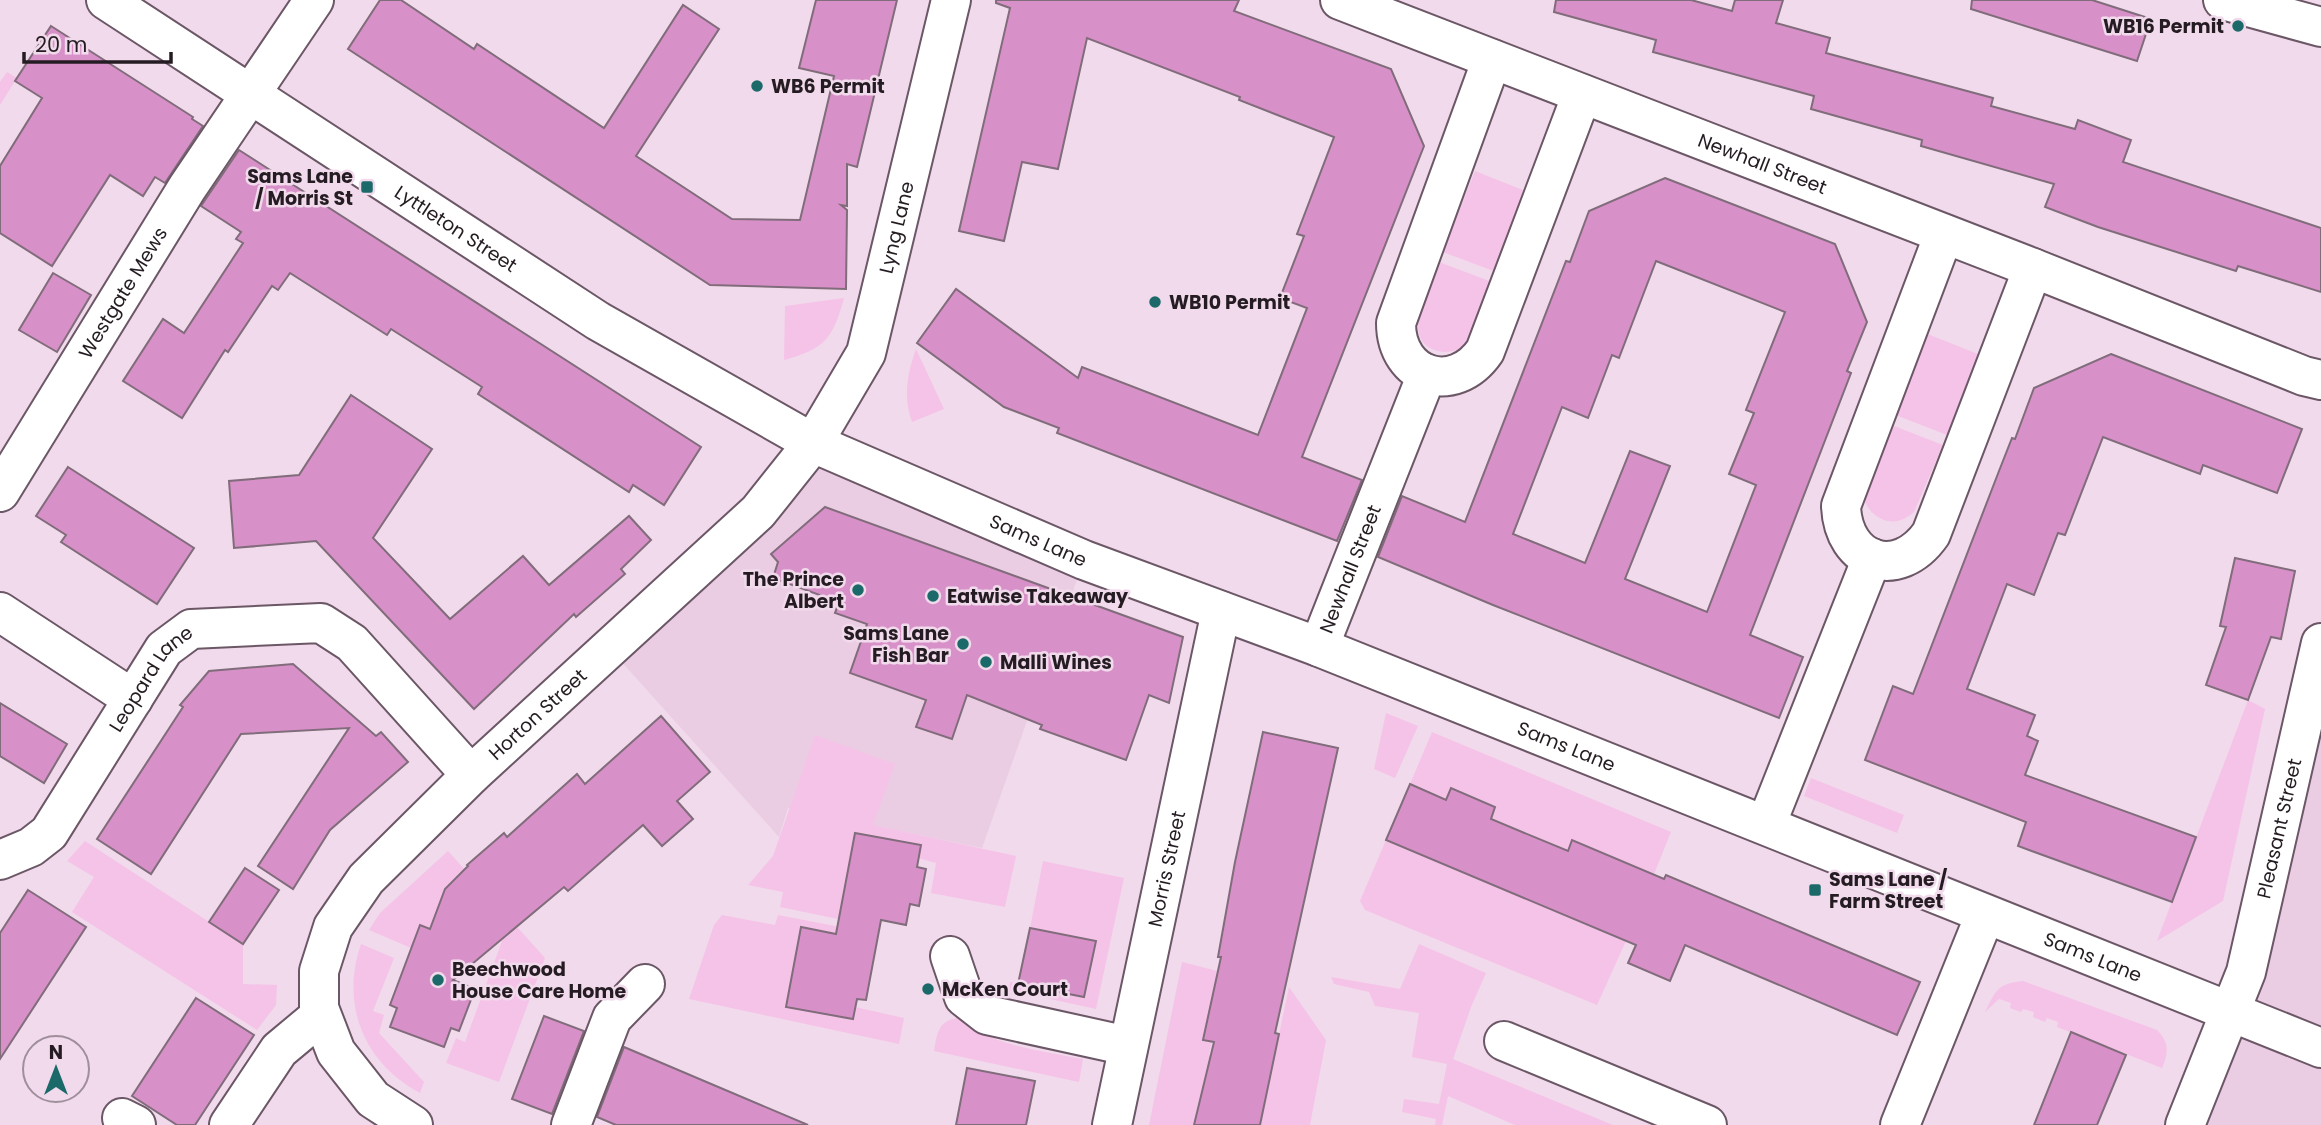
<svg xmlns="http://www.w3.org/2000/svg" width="2321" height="1125" viewBox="0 0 2321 1125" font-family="Poppins,sans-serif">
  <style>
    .built { fill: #ebcde3 }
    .green { fill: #f5c3e8 }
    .building { fill: #d891c8; stroke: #806c7b; stroke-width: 2; fill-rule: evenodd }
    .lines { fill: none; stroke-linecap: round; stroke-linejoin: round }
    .minor-casing { stroke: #6b5766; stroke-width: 42 }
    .minor { stroke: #fff; stroke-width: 38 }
    .poi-dot { fill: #1c696a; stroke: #f1daeb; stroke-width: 2.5 }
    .labels { text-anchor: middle; stroke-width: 5; stroke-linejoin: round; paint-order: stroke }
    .poi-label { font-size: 19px; font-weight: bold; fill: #241c22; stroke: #f1daeb; text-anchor: start }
    .street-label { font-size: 19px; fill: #241c22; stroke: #f1daeb }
  </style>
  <rect width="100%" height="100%" fill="#f1daeb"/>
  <g class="built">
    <path d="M813,443L1084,560L982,848L788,808L779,837L610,649Z"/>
    <path d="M2321,643V1125H2185Z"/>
  </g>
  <g class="green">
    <path d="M7,72L17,78L0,105V82Z"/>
    <path d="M1475,171L1528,192L1496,272L1443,252Z"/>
    <path d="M1439,262L1492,282C1485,300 1480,326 1467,342C1461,350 1448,354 1438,351C1398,341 1430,286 1439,262Z"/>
    <path d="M844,298C833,338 825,349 784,360L785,306Z"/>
    <path d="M1925,333L1978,354L1947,435L1893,414Z"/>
    <path d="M916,349L944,409L912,422C903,396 907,374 916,349Z"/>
    <path d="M1889,424L1943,445L1914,512C1906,519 1896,524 1884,520C1873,516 1862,504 1864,491C1867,475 1883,441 1889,424Z"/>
    <path d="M2248,700L2265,709L2223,901L2157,941Z"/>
    <path d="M1386,713L1418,726L1395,778L1374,769Z"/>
    <path d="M1432,732L1671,832L1650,884L1572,841L1568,851L1491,819L1451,788L1446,800L1410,784Z"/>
    <path d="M815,735L895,764L873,825L1016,856L1005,907L931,893L936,863L918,858L920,845L855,833L840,912L857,923L780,907L783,892L748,885L773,856Z"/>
    <path d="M1811,778L1904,815L1897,833L1804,796Z"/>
    <path d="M1386,840L1626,941L1597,1005L1365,910L1360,901Z"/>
    <path d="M85,841L243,944V984L277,985L276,1005L257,1030L72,912L94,877L67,861Z"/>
    <path d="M448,851L465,870L445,889L430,929L420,925L411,948L369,930L380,913Z"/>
    <path d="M1043,861L1124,878L1096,1009L1009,990L1010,982L1084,997L1096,941L1030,928Z"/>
    <path d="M722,915L775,925L778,915L856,930L855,937L801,927L787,1007L852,1019L855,1007L904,1018L899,1044L689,999L714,925Z"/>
    <path d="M510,919L545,958L499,1082L446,1063L456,1038L465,1042Z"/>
    <path d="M361,944L394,958L373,1011L384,1015L379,1033L424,1082L420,1093C364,1063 340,1005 361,944Z"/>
    <path d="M1419,944L1486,973L1471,1007L1453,1059L1613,1125H1515L1448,1096L1442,1125H1435L1436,1119L1402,1112L1404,1099L1439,1104L1447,1064L1412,1057L1419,1013L1375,1006L1369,992L1334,984L1331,977L1400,989Z"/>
    <path d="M1182,962L1237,976L1209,1013L1203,1039L1212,1041L1209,1055L1230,1059L1222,1099L1200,1095L1194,1125H1149Z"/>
    <path d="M2023,981L2157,1030C2169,1042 2169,1052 2162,1068L2057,1027L2058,1022L2047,1018L2045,1022L2033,1017L2034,1012L2023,1009L2021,1012L2010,1008L2011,1003L1999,999L1985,1012C1996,990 1997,984 2023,981Z"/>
    <path d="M1289,987L1326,1040L1310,1125H1260Z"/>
    <path d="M957,1018C971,1021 981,1034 995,1039C1023,1049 1054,1053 1083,1059L1079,1082L934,1051C937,1034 938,1021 957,1018Z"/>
  </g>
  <g class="building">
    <path d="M380,0H401L474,49L477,44L604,128L683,5L719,29L636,156L732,219L800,220L834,76L799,68L816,0H897L857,167L847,164V206L841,205L847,210L846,289L710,285L348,49Z"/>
    <path d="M996,0H1239L1234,11L1391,69L1424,146L1302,457L1362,480L1337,541L1057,433L1059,428L1004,407L917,343L956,289L1078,378L1082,367L1258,435L1307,308L1280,298L1304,236L1297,234L1334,137L1239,100L1240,97L1087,38L1058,169L1022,162L1004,241L959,231L1010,8L996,3Z"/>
    <path d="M1556,0H1691L1732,11L1735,0H1783L1776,23L1830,38L1826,53L1993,98L1991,106L2075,129L2078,120L2131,140L2123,162L2321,228V292L2238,266L2236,271L2098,227L2045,207L2054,184L1921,146L1922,140L1811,109L1814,96L1653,52L1656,40L1554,12Z"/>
    <path d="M1972,0H2092L2151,19L2137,61L1971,9Z"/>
    <path d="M51,26L193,117L192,119L203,126L165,183L155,177L143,196L110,175L52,266L0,233V166L42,98L15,81Z"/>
    <path d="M239,150L701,447L664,505L633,485L629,492L478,394L482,387L391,329L387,335L290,273L278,290L272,286L228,352L225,350L182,418L123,381L163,319L184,333L243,243L236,239L241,232L201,206Z"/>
    <path d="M1665,178L1835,244L1867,322L1847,371L1851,373L1750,635L1803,657L1779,718L1493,605L1378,557L1402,496L1465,522L1566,261L1570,262L1589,211ZM1656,261L1785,312L1746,410L1754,413L1729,474L1756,485L1707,612L1625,579L1670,466L1630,451L1585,563L1513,534L1562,407L1588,418L1612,355L1619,358Z"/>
    <path d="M53,273L91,295L57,352L19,330Z"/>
    <path d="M2111,354L2302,429L2277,493L2203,465L2200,474L2103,437L2065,535L2058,533L2034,595L2007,584L1967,689L2035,715L2027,736L2038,741L2025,775L2196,837L2172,902L2018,846L2026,822L1865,760L1893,686L1913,694L1999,471L2012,438L2015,439L2034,388Z"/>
    <path d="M351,395L432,449L373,538L450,619L523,556L549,585L629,516L651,540L621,569L625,574L576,617L574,614L474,709L316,541L234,548L229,481L299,475Z"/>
    <path d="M68,467L194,548L157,604L61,542L66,535L36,516Z"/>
    <path d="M825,507L1183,637L1169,703L1149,695L1126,760L1040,729L1042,725L967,695L952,739L916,727L926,700L850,673L867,624L835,613L839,602L773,578L778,562L771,554Z"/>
    <path d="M2235,558L2295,571L2281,639L2271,637L2248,700L2206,685L2226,627L2220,626Z"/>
    <path d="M293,664L376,736L381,732L408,762L330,830L293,889L258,866L349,728L241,734L151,874L97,839L183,707L180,705L209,671Z"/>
    <path d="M0,703L67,744L44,783L0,756Z"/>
    <path d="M661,716L710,772L677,801L693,819L662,846L643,825L568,891L564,887L453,980L475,989L459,1031L451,1028L444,1047L390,1027L397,1008L390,1005L420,925L430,929L445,889L468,866L467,865L504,833L507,837L577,774L585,784Z"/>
    <path d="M1263,732L1338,748L1275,1033L1279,1034L1260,1125H1194L1214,1042L1203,1040L1221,957H1218L1235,862Z"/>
    <path d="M1410,784L1446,800L1451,788L1495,807L1491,819L1568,851L1572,840L1664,879L1666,875L1920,982L1897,1035L1685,945L1670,981L1628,963L1636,945L1386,840Z"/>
    <path d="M855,833L921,845L917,867L926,869L919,906L910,904L906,925L881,920L866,1000L857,999L853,1019L786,1007L801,927L836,934Z"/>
    <path d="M245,868L279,890L243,944L209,922Z"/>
    <path d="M28,890L86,927L0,1059V933Z"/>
    <path d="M1030,928L1096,941L1084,997L1018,984Z"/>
    <path d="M196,998L254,1035L195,1125H177L132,1096Z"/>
    <path d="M544,1016L584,1031L552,1114L512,1099Z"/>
    <path d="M2071,1032L2126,1055L2097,1125H2034Z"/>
    <path d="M624,1047L808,1125H616L597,1117Z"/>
    <path d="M967,1068L1035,1081L1026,1125H956Z"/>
  </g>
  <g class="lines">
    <g class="minor-casing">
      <g id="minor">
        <path id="s1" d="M106,0L598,321L813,443L1084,560L1319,647L2321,1048"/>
        <path id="s2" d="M1340,0L2033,268L2304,376L2321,380"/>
        <path d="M2223,0L2321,27"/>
        <path d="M1492,59L1396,323C1396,378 1454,396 1485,351L1582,94"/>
        <path d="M1944,234L1841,506C1843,563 1898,581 1931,534L2033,268"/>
        <path id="s3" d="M0,492L187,188L314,0"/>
        <path d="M0,612L133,699"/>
        <path id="s4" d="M1319,647L1427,374"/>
        <path d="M1766,825L1872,558"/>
        <path id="s5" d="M0,860L31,847L49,833L164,649L191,629L321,623L352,643L471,775"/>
        <path d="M950,956L964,997L987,1015L1128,1046"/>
        <path d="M1504,1041L1707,1125"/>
        <path d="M122,1118L136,1125"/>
        <path d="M229,1125L279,1050L321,1015"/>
        <path id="s6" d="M413,1125L373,1099L336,1052L319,1008V971L333,927L366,879L471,775L758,512L813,443L866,353L951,0"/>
        <path d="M571,1125L612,1018L645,984"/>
        <path id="s7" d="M1112,1125L1221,611"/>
        <path d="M1900,1125L1985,915"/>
        <path id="s8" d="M2185,1125L2246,972L2321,643"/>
      </g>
    </g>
    <use href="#minor" class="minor"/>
  </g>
  <g class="poi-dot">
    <circle cx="2238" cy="26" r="7"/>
    <circle cx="757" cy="86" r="7"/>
    <rect x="360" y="180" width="14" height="14" rx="3.5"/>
    <circle cx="1155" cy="302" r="7"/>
    <circle cx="858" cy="590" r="7"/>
    <circle cx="933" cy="596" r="7"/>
    <circle cx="963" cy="644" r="7"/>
    <circle cx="986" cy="662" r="7"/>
    <rect x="1808" y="883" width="14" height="14" rx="3.5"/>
    <circle cx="438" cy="980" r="7"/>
    <circle cx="928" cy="989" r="7"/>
  </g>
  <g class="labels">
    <g class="poi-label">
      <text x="2224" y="33" text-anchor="end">WB16 Permit</text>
      <text x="771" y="93">WB6 Permit</text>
      <text x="353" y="183" text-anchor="end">Sams Lane<tspan x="353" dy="22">/ Morris St</tspan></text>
      <text x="1169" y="309">WB10 Permit</text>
      <text x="844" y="586" text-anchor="end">The Prince<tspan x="844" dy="22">Albert</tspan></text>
      <text x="947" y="603">Eatwise Takeaway</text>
      <text x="949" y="640" text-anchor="end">Sams Lane<tspan x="949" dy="22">Fish Bar</tspan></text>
      <text x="1000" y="669">Malli Wines</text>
      <text x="1829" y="886">Sams Lane /<tspan x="1829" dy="22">Farm Street</tspan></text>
      <text x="452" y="976">Beechwood<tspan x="452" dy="22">House Care Home</tspan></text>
      <text x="942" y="996">McKen Court</text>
    </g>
    <g class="street-label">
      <text dy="7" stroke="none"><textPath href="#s2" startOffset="453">Newhall Street</textPath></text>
      <text dy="7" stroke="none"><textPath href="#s6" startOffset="1155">Lyng Lane</textPath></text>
      <text dy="7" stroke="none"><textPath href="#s1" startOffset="418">Lyttleton Street</textPath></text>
      <text dy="7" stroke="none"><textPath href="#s3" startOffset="234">Westgate Mews</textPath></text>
      <text dy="7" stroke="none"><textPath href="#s1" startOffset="1080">Sams Lane</textPath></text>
      <text dy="7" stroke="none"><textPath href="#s4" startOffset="84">Newhall Street</textPath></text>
      <text dy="7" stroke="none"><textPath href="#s5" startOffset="242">Leopard Lane</textPath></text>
      <text dy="7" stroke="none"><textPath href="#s6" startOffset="534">Horton Street</textPath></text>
      <text dy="7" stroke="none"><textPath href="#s1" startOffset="1647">Sams Lane</textPath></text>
      <text dy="7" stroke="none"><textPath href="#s8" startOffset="312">Pleasant Street</textPath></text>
      <text dy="7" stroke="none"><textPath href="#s7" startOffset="262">Morris Street</textPath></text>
      <text dy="7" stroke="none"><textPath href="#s1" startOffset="2214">Sams Lane</textPath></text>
    </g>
  </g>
  <g transform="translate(56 1069)"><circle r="33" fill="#f1daeb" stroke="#9f8e9b" stroke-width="2"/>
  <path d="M0-5L12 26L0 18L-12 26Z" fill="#1c696a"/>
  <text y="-10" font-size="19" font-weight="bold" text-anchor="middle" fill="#241c22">N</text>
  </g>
  <path d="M24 52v10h147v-10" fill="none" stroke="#241c22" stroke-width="3.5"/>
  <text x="35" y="52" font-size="21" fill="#241c22" stroke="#f1daeb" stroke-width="5" paint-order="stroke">20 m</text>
</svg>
